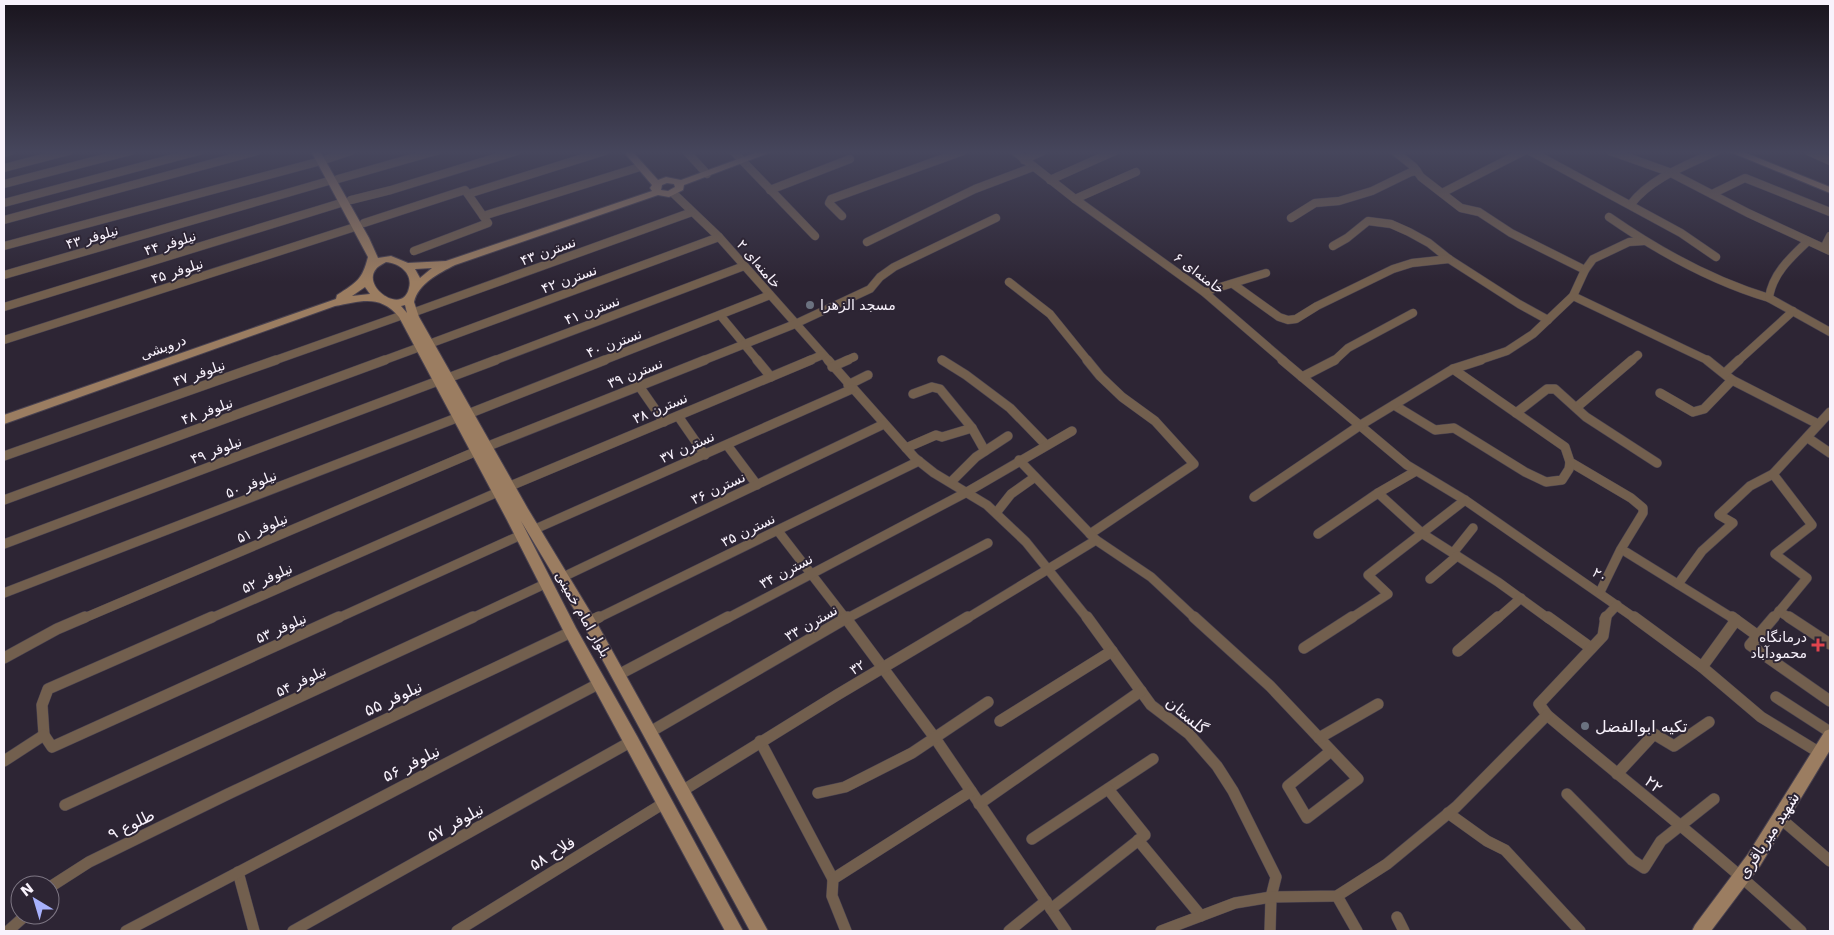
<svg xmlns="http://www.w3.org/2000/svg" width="1834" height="935" viewBox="0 0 1834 935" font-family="'DejaVu Sans',Cairo,sans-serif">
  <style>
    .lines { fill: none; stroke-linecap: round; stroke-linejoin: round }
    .street-far2-casing { stroke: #494250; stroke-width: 9 }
    .street-far1-casing { stroke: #494250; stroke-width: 10 }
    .street-casing { stroke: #494250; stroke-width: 12 }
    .secondary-casing { stroke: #494250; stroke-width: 2 }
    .street-far2 { stroke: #725f4e; stroke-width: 8 }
    .street-far1 { stroke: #725f4e; stroke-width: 9 }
    .street { stroke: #725f4e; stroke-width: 11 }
    .secondary { fill: #9b7d61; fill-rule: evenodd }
    .worship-dot { fill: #6b7280; stroke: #2d2534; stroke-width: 2 }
    .health-dot { fill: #e0444e; stroke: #2d2534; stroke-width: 2 }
    .labels { text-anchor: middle; stroke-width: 4; stroke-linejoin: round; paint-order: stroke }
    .street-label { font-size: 14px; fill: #f8f2fc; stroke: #2d2534 }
    .poi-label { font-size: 14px; fill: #f8f2fc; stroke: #2d2534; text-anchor: start }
    .near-street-label { font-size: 16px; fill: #f8f2fc; stroke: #2d2534 }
    .near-poi-label { font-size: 16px; fill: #f8f2fc; stroke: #2d2534; text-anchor: start }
  </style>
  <rect width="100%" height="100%" fill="#2d2534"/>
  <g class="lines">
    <g class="street-far2-casing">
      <g id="street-far2">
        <path d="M686,151L707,174"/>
        <path d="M733,151L815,236"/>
        <path d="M1014,151L1075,199L1204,292L1284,361"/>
        <path d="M1394,151L1414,167L1421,177L1461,208L1479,212L1511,233L1585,270"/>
        <path d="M1530,151L1681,233L1716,257"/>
        <path d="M1610,151L1669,172L1748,213L1830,251"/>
        <path d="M1808,151L1830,161"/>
        <path d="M4,153L10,151"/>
        <path d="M327,159L351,151"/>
        <path d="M1024,160L1043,151"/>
        <path d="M4,168L69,151"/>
        <path d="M338,179L436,151"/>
        <path d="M1050,180L1115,151"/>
        <path d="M4,184L131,151"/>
        <path d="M770,190L850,159"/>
        <path d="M673,193L719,237L829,361"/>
        <path d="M1442,193L1524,151"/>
        <path d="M468,194L605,151"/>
        <path d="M1712,194L1745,178L1830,212"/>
        <path d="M1075,199L1136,172"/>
        <path d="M351,200L391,190L517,151"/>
        <path d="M4,203L199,151"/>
        <path d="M1631,204C1652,177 1688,165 1717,151"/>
        <path d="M483,216L640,167"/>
        <path d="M842,216L829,203L831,199L963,151"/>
        <path d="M1609,217C1658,251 1712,281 1769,298"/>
        <path d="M1291,218L1315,203L1339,201L1372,191L1411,172L1417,171"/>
        <path d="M4,220L257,151"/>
        <path d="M364,223L465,190L488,223L414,251"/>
        <path d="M1808,241C1791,257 1772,274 1769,298L1830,332"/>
        <path d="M867,242L975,189L1033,167"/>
        <path d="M4,246L321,161"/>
        <path d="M1333,246L1347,238L1368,221L1391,224L1409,232L1429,243L1449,259L1519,304L1548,320"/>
        <path d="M1824,248L1830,236"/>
        <path d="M4,275L332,180"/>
        <path d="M1009,282L1050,314L1088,361"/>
        <path d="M1233,284L1279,317L1288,320L1296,319L1317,306L1393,269L1412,263L1449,259"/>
        <path d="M1204,292L1266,273"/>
        <path d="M1573,296L1709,361"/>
        <path d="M4,307L344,202"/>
        <path d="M412,313L692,212"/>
        <path d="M720,315L758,361"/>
        <path d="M4,340L358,226"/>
        <path d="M429,344L719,237"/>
        <path d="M942,360L944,361"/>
        <path d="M273,361L403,315"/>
        <path d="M382,361L420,347"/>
        <path d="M493,361L744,266"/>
        <path d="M602,361L770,295"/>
        <path d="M702,361L795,324L870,289L880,277L894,267L996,218"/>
        <path d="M808,361L822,355"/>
        <path d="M845,361L854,357"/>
        <path d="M1334,361L1348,348L1413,313"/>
        <path d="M1477,361L1507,351L1533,334L1573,296L1585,270L1593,259L1629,242L1644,241"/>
        <path d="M1631,361L1638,355"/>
        <path d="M1738,361L1793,311"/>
      </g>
    </g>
    <g class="street-far1-casing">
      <g id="street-far1">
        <path d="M757,360L771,377"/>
        <path d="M828,360L915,458L934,473L987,505L1026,542L1088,619"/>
        <path d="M942,360L966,375L1010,408L1046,445"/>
        <path d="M1087,360L1100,376L1122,397L1155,421L1194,464L1090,534"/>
        <path d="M1282,360L1407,465L1465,500L1636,619"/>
        <path d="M1707,360L1732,380L1818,424"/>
        <path d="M832,367L848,360"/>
        <path d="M1453,369L1565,447L1570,462L1631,498L1643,508V513L1621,549L1600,592"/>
        <path d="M1725,373L1739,360"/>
        <path d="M1302,377L1335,360"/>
        <path d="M448,378L496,360"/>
        <path d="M848,385L868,375"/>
        <path d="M639,386L664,422"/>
        <path d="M1660,393L1693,412L1704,409L1732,380"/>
        <path d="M913,394L932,387L940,389L972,428L985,451"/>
        <path d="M1394,405L1435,430L1454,428L1525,472L1546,482L1562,480L1569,469L1570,462"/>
        <path d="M1577,407L1632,360"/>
        <path d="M1516,413L1547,389H1555L1586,417L1657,463"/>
        <path d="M468,414L605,360"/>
        <path d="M678,416L705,455"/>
        <path d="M1808,438L1830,453"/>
        <path d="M727,445L757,485"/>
        <path d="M486,447L705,360"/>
        <path d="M906,448L936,435L942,437L972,428"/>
        <path d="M4,456L276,360"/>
        <path d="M951,482L976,457L1008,436"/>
        <path d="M508,487L811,360"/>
        <path d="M1378,493L1423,534L1498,582L1549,619"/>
        <path d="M1254,497L1359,426L1453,369L1481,360"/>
        <path d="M4,500L385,360"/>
        <path d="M996,513L1011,494L1035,477"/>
        <path d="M533,530L852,389"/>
        <path d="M778,531L846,619"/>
        <path d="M1318,534L1378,493L1416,471"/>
        <path d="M1096,540L1151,577L1196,619"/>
        <path d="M4,544L438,381"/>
        <path d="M1626,552L1734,619"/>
        <path d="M1453,553L1473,528"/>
        <path d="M563,577L884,424"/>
        <path d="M1430,579L1457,556"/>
        <path d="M1678,584L1702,551L1733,523L1719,515L1750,486L1773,474L1830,412"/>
        <path d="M4,593L459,417"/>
        <path d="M1779,611L1791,619"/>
        <path d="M82,619L477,451"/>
        <path d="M209,619L498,492"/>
        <path d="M336,619L521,535"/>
        <path d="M470,619L547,583"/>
        <path d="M596,619L919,461"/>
        <path d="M726,619L967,492L1072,431"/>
        <path d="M846,619L988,543"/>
        <path d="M966,619L1096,540L1019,460"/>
        <path d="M1350,619L1388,594L1368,575L1465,500"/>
        <path d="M1497,619L1521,598"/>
        <path d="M1604,619L1617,605"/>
        <path d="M1773,619L1807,578L1775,554L1812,525L1773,474"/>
      </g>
    </g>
    <g class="street-casing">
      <g id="street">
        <path d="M845,617L935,738L1066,931"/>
        <path d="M1087,617L1151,705L1189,734L1217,766L1233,791L1276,877L1271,897L1270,931"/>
        <path d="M1194,617L1270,686L1358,779L1307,818L1288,786L1331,751"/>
        <path d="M1548,617L1591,648"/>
        <path d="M1606,617L1603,636L1539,704L1547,715C1632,787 1720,855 1801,931"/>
        <path d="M1634,617L1702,667L1761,717L1820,753"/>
        <path d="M1732,617L1736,620"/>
        <path d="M1774,617L1750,645L1830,701"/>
        <path d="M1789,617L1830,644"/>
        <path d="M589,622L599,617"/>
        <path d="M1304,648L1352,617"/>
        <path d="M1458,651L1498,617"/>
        <path d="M4,658L57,629L85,617"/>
        <path d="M1702,667L1736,620L1758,636"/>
        <path d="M618,675L728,617"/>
        <path d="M1776,697L1830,732"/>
        <path d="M1000,721L1112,651"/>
        <path d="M650,732L848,617"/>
        <path d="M44,735L42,705L48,689L212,617"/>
        <path d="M1319,738L1378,704"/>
        <path d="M760,741L833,879"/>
        <path d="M4,761L44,735L52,747L339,617"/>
        <path d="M1617,774L1654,734L1674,746L1709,722"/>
        <path d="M682,791L837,695L968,617"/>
        <path d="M818,793L845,787L912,753L988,702"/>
        <path d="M1567,794L1632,860L1644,868L1661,841L1714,799"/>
        <path d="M979,804L1141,691"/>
        <path d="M65,805L473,617"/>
        <path d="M1448,813L1487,841L1505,850L1580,931"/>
        <path d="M1780,818L1830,861"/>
        <path d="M1032,839L1153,759"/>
        <path d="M1138,840L1201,916"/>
        <path d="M238,872L254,931"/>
        <path d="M50,887L89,862L228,794L571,632"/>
        <path d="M1337,896L1357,931"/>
        <path d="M1051,909L1145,835L1108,789"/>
        <path d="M1397,917L1404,931"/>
        <path d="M8,931L26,915"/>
        <path d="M126,931L600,683"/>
        <path d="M293,931L632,741"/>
        <path d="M457,931L664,803"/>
        <path d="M846,931L832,896L833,879L971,791"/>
        <path d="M1009,931L1046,901"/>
        <path d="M1161,931L1235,903L1271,897L1337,896L1387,864L1456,807L1547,715"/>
      </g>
    </g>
    <g class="secondary-casing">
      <g id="secondary">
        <path d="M311,151H320L369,238L378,258L391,256L408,263L446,261L652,191L650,188L652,185L623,151H632L658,180L666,177L681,180L760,151H774L684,185L683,190L669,197L658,195L455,265C439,273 418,284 414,302L419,317L528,509L594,618L768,931H750L584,626L521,521L576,628L637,736L743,931H725L566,636L507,520L399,317C380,294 361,301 335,306L4,424V415L336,299L337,295C357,282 362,280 368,257ZM667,183L674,184L675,187L668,191L661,190L662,185ZM386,262C399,263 413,273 409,288C403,316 361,287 376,269C378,266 383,264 386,262ZM432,268L420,278L415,269ZM365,287L370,294L352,296ZM405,305L407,313L401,306Z"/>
        <path d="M1728,151H1741L1830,187V193Z"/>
        <path d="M1830,729V750L1760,866L1711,931H1692L1695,925L1748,854L1825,731Z"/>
      </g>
    </g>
    <use href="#street-far2" class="street-far2"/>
    <use href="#street-far1" class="street-far1"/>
    <use href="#street" class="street"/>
    <use href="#secondary" class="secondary"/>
  </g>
  <linearGradient id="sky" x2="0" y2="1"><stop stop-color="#19141d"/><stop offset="0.54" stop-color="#46465c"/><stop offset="1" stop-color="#46465c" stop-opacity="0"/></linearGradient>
  <rect width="1834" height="282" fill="url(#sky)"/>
  <g class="worship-dot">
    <circle cx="810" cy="305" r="5"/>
    <circle cx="1585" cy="726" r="5"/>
  </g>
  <path class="health-dot" d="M1815.5 637.5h5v5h5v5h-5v5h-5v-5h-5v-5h5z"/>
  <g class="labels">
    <g class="street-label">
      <text transform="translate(92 237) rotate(-16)" y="5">نیلوفر ۴۳</text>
      <text transform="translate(170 243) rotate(-17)" y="5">نیلوفر ۴۴</text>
      <text transform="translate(548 251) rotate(-20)" y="5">نسترن ۴۳</text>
      <text transform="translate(759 264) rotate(49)" y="5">خامنه‌ای ۲</text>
      <text transform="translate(177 271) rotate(-18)" y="5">نیلوفر ۴۵</text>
      <text transform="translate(1199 273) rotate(37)" y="5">خامنه‌ای ۶</text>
      <text transform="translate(569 279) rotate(-20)" y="5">نسترن ۴۲</text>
      <text transform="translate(592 310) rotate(-21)" y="5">نسترن ۴۱</text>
      <text transform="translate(614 343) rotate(-21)" y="5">نسترن ۴۰</text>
      <text transform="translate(163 347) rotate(-20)" y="5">درویشی</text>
      <text transform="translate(199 373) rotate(-19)" y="5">نیلوفر ۴۷</text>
      <text transform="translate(635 373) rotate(-22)" y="5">نسترن ۳۹</text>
      <text transform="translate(660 408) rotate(-23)" y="5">نسترن ۳۸</text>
      <text transform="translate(207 411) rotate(-20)" y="5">نیلوفر ۴۸</text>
      <text transform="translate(687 447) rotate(-24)" y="5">نسترن ۳۷</text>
      <text transform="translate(216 450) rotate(-21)" y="5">نیلوفر ۴۹</text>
      <text transform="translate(251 484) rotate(-21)" y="5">نیلوفر ۵۰</text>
      <text transform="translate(718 488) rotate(-25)" y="5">نسترن ۳۶</text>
      <text transform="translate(262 528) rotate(-23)" y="5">نیلوفر ۵۱</text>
      <text transform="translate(748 530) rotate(-26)" y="5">نسترن ۳۵</text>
      <text transform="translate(786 571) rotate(-28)" y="5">نسترن ۳۴</text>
      <text transform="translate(1600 575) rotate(35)" y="5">۲۰</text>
      <text transform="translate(267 578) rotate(-24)" y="5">نیلوفر ۵۲</text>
      <text transform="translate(583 614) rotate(60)" y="5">بلوار امام خمینی</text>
      <text transform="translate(811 623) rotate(-30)" y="5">نسترن ۳۳</text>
      <text transform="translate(281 628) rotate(-24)" y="5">نیلوفر ۵۳</text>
      <text transform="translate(857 667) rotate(-31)" y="5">۳۲</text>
      <text transform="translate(301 681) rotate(-25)" y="5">نیلوفر ۵۴</text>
    </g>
    <g class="poi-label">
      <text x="820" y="310">مسجد الزهرا</text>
      <text x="1807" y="642" text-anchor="end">درمانگاه<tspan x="1807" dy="16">محمودآباد</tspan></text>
    </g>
    <g class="near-street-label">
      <text transform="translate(393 698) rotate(-25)" y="6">نیلوفر ۵۵</text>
      <text transform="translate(1187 715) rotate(40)" y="6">گلستان</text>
      <text transform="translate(411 763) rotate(-27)" y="6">نیلوفر ۵۶</text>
      <text transform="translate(1654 784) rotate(40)" y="6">۲۲</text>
      <text transform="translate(455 822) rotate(-29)" y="6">نیلوفر ۵۷</text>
      <text transform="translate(131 824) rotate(-26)" y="6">طلوع ۹</text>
      <text transform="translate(1768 835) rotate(-57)" y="6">شهید میرباقری</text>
      <text transform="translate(552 853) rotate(-31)" y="6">فلاح ۵۸</text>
    </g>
    <g class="near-poi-label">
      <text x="1595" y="732">تکیه ابوالفضل</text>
    </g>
  </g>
  <rect width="1834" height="935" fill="none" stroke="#f8f2fc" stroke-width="10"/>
  <g transform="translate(35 900) rotate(322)"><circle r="24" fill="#2d2534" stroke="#7e7784"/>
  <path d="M0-4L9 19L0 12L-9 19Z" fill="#a7b1fc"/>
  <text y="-8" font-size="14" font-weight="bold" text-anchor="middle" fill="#f8f2fc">N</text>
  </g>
</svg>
